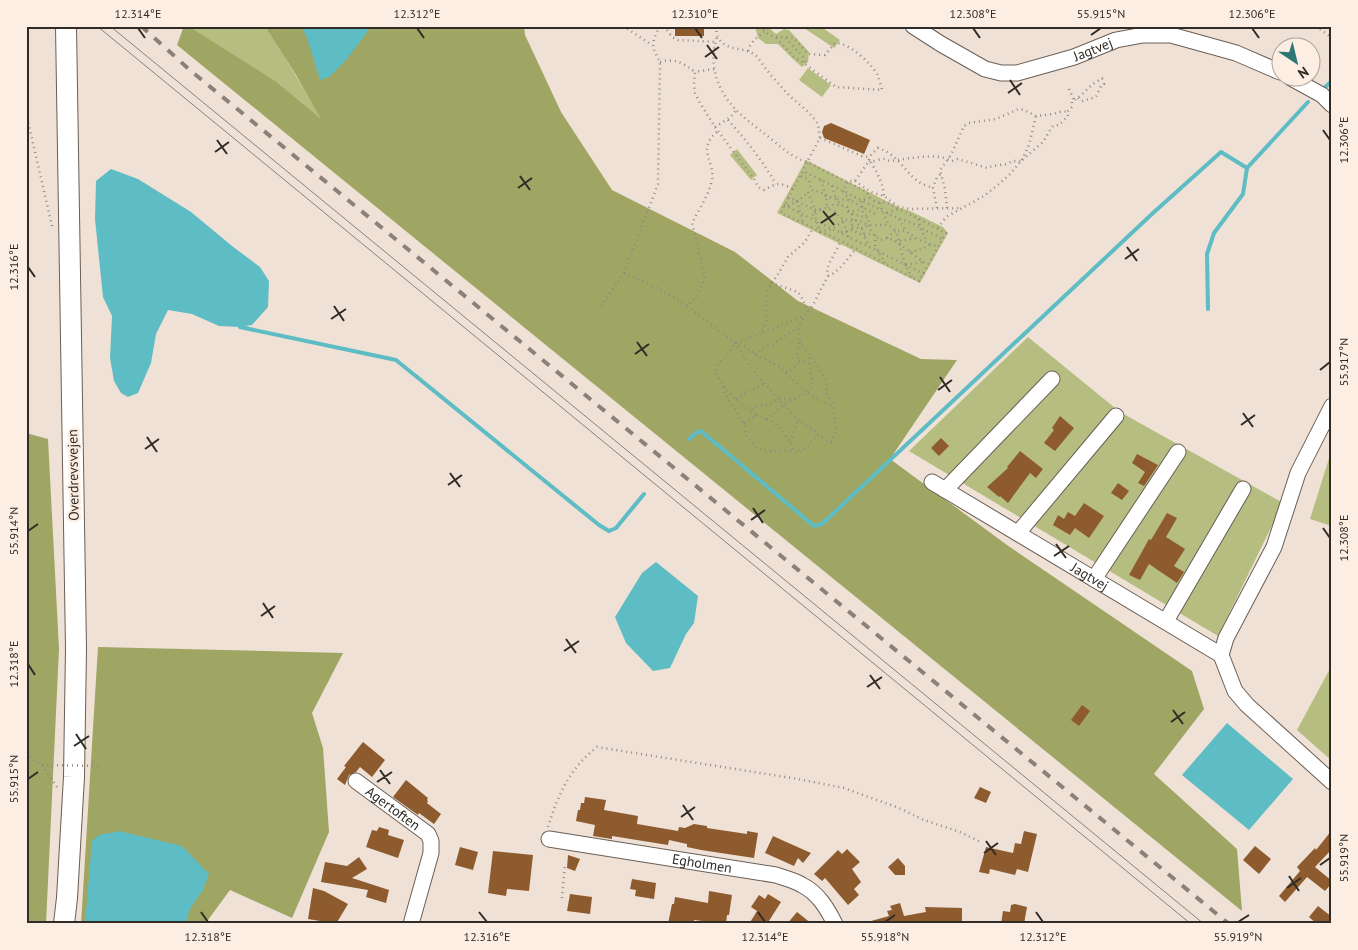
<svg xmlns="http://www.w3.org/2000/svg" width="1358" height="950" viewBox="0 0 1358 950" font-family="'PT Sans',sans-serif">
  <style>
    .green { fill: #b6bd80 }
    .forest { fill: #9fa562 }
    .water { fill: #5ebcc4 }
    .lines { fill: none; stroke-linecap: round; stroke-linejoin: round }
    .stream { stroke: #5ebcc4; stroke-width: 4 }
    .building { fill: #8d5b2e }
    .minor-casing { stroke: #6a5e55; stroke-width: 17 }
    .major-casing { stroke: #6a5e55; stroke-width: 22 }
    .path { stroke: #938981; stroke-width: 2.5; stroke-dasharray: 1 4; stroke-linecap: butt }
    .minor { stroke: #fff; stroke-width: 15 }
    .major { stroke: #fff; stroke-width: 20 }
    .tram { stroke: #8a8179; stroke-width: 1 }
    .rail { stroke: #8a8179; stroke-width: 4; stroke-dasharray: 9 9; stroke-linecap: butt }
    .path-bridge { stroke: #938981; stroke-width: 2.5; stroke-dasharray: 1 4; stroke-linecap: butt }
    .ticks { fill: none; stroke: #302b26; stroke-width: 2 }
    .labels { text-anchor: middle; stroke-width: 5; stroke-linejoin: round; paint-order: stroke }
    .street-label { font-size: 14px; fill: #302b26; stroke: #fceee3 }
    .neatline { fill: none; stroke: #302b26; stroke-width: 2 }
    .ticks-label { font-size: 12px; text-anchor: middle; fill: #302b26 }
  </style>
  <rect width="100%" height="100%" fill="#efe1d6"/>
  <g class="green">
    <path d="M188,26H266L323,121Z"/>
    <path d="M755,26H767L776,34L784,29L789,30L809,52L808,62L802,67L794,60L778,44H766L758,38Z"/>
    <path d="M801,26H820L840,40L834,48Z"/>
    <path d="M808,68L831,85L822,97L799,80Z"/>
    <path d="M737,149L757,175L751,180L730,155Z"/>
    <path d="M806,160L898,207L910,211L943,227L948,233L920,283L777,213Z"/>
    <path d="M1028,337L1120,412L1283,503L1218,636L909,451Z"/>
    <path d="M1332,449V526L1310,519Z"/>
    <path d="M1332,665V761L1297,730Z"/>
  </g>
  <g class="forest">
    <path d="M184,26H188L275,81L321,119L296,75L265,26H524L525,35L561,112L612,190L735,252L798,301L921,359L957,360L890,459L1007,545L1192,671L1204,709L1154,774L1237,849L1242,911L177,45Z"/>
    <path d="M26,433L48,439L59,649L46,924H26Z"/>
    <path d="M98,647L343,653L312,713L323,748L329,832L292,918L230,890L205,924H81Z"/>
  </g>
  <g class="water">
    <path d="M301,26H371L363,38L345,61L329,77L320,80L307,38Z"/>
    <path d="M111,169L138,179L191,212L232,246L260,267L269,281L268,307L252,325L240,327L219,326L192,314L168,310L156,334L151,363L138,393L128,397L121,393L114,381L110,358L112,316L103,297L95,219L96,181Z"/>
    <path d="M656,562L698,596L694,623L686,634L670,668L653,671L626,643L615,617L642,573Z"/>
    <path d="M1227,723L1293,779L1249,830L1182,775Z"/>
    <path d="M119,831L182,846L209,874L203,890L191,907L185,924H85L92,841L99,835Z"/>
  </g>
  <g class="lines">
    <g class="stream">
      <path d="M1323,89L1332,81"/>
      <path d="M1208,309L1207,254L1214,233L1243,194L1247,168"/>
      <path d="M240,327L396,360L599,525L609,531L616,528L644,494"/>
      <path d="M689,439L696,433L701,431L814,526L822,524L1153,213L1221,152L1247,168L1308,102"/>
    </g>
  </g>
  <g class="building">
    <rect x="675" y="26" width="29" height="10"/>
    <path d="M831,123L870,140L864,154L824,138L822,132L824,126Z"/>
    <path d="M1060,416L1074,428L1055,451L1044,443L1054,430L1052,428Z"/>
    <path d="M941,438L949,446L939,456L931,448Z"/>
    <path d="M1020,451L1043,469L1036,478L1030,473L1008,503L1000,496L999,497L987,487L1008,468L1007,467Z"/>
    <path d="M1137,454L1158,465L1144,486L1138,483L1145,472L1132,463Z"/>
    <path d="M1118,483L1129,491L1122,500L1111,493Z"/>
    <path d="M1084,503L1104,516L1089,538L1075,528L1070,535L1053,525L1058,515L1064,519L1068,512L1075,516Z"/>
    <path d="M1167,513L1177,518L1166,537L1185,549L1174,566L1184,572L1177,583L1149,564L1140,580L1129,575L1149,539L1151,540Z"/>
    <path d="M1082,705L1090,711L1079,726L1071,720Z"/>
    <path d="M363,742L385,760L372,777L360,767L356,772L349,775L345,785L337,779L346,767L344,766Z"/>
    <path d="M406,780L428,798L427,800L428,801L427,803L441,814L434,824L419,813L418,815L393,797Z"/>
    <path d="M980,787L991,792L986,803L974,798Z"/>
    <path d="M585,797L606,800L604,810L638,816L637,824L678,831L679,827L685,828L694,824L707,826V828L747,834V831L758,833L754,858L701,850L687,847V844L669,840L668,845L612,836V839L593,836L595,825L576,821L578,810H580L581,803H584Z"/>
    <path d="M379,827L389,830L388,835L404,840L398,858L366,847L372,830L377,831Z"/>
    <path d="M1332,830V849L1315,867L1332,881V883L1325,891L1307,877L1285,902L1279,896L1300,871L1297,867L1315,848L1316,850Z"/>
    <path d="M1024,831L1037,834L1028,872L1017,869L1015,875L990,869L989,874L979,872L986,847L1013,853L1015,843L1021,844Z"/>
    <path d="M773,836L784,841L811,853L803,863L798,858L794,866L765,853Z"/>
    <path d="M1255,846L1271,859L1259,874L1243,860Z"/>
    <path d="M460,847L478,852L473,870L455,865Z"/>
    <path d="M847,849L860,862L852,869L861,882L854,889L859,895L848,905L825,878L822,881L814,874L838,850L842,854Z"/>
    <path d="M493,851L533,855L529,891L507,889L506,896L488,893Z"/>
    <path d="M568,855L580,859L575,871L567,868Z"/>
    <path d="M359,857L367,869L352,878L389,890L386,903L366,897L368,890L321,882L325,862L347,866Z"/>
    <path d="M898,858L905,866V875H895L888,867Z"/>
    <path d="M632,879L656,883L654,899L635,896L636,890L630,889Z"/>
    <path d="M313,888L324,891L348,904L336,924H329L326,922L308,919Z"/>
    <path d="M709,891L732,895L729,915H727L726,924L694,920V924H668L672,904H674L675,897L708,903Z"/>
    <path d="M570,894L592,897L590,914L567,911Z"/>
    <path d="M768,894L781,902L767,924H749L757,911L751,907L759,895L765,899Z"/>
    <path d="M900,903L904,916L926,912L925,907L962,908V924H871V921L889,916L887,911L892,910L890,906Z"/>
    <path d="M1015,904L1027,907L1024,924H1001L1003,911L1010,912L1011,905Z"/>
    <path d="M1318,906L1332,917V924H1317L1309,917Z"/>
    <path d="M797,912L812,924H787Z"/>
  </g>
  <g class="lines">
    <g class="minor-casing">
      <g id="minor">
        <path id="s1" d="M913,26L941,44L985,69L1001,73H1017L1074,57L1116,40L1143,35H1171L1236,53L1280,72"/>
        <path d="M1291,78L1322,95L1332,105"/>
        <path id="s2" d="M932,482L1221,655L1235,691L1247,705L1332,782"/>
        <path d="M945,490L1052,379"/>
        <path d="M1018,533L1116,416"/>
        <path d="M1094,579L1178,452"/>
        <path d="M1166,621L1243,489"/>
        <path d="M1221,655L1226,638L1274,547L1298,473L1332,406"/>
        <path id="s3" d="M356,781L428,834L431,841V853L411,924"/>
        <path id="s4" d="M549,839L776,875C784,878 794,880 802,885C818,893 827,908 835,924"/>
      </g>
    </g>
    <g class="major-casing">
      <path id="major" d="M64,924L67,898L74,777L76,649L66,26"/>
    </g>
    <g class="path">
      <path d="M623,26L652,45"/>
      <path d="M664,26L672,37L678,40L716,42"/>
      <path d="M716,26C717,30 716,35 718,37C725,52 744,46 755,55C760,59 763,66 767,70C772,77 779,84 785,91C794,101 807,109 815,120C820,125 818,131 820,138L807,162C793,158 782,148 770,138C759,129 747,121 736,110"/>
      <path d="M760,26C766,35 775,38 785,37L804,58L805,64"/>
      <path d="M1316,26L1332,38"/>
      <path d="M776,38L794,57L805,64L836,87L882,90C881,85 879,79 877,74C871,63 848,42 835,43L825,55L808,54L794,38L785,37"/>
      <path d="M748,51C750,42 757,38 764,32"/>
      <path d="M660,62C675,58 683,63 695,72"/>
      <path d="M714,69L695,72L694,84L695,93L700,103L715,127L754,179L758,187L764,190C777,183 779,182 793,189L803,171L895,217L912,223L942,239"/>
      <path d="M1069,89L1074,100"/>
      <path d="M1078,98L1082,101L1096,97L1101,86L1104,84L1102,79"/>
      <path d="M26,113L52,226"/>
      <path d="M728,120C746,140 762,160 776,184"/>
      <path d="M715,127L731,117L736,110C717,90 708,64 717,37"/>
      <path d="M820,138L862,156L869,157L878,148C895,153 903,168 915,179C920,184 928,186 933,188"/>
      <path d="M1022,160L1029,145L1036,116"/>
      <path d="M869,161L871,162C875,161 880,159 883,159C886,159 888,161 891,161C907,159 937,152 952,161L958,159L987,168L993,166L1007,164L1013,161H1021"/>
      <path d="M871,162C877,173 883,183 884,196"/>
      <path d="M801,176L809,180L811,190L821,192L826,196L836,199L841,205L847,207V211L852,214V230"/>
      <path d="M821,180L826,196L827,208L833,205H841"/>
      <path d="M855,181L871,192L884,196L897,206L909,209L960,208"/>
      <path d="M832,186L836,199L850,200L875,214"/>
      <path d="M793,189L781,213L841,241L919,281L946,233L886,202C878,204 870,201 867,192L807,162L803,171"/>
      <path d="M808,192L815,210V214L809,217"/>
      <path d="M788,197L815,210L827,208L835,212L840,218L852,221L858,220L868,225"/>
      <path d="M850,200L843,191L848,181H855L869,161V157"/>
      <path d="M797,201L803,223"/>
      <path d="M880,203L882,211L889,225"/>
      <path d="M784,205L924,274"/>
      <path d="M788,206L797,201L808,193"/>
      <path d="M937,208L933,188L937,177L941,174"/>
      <path d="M947,208L945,189L940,170L951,155L964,126L969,123L996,119L1019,109L1024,110L1036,116L1053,114L1063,111L1067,112"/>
      <path d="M820,210L815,214C815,221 819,225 820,232L832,229L846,219"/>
      <path d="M848,211H856L863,208"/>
      <path d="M887,213L899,209"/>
      <path d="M852,214L869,218L868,225L872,233"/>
      <path d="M866,216L863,212L861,200L869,198"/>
      <path d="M899,219L906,231"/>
      <path d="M919,219L920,227L927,242"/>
      <path d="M855,220L861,228L865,227L868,225H889L896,231H906L915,238L938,247"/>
      <path d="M843,222L849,237"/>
      <path d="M852,227L861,228L864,231V236L868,245"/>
      <path d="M938,228L946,217L984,196L999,184L1010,174L1021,161L1043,142L1050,130L1053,126L1059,125L1068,116L1067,112L1072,107V101L1078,98L1093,84L1104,77"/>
      <path d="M841,232L852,230L864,236L872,233L880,240C882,240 885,238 888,238C896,239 919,260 928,265"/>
      <path d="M875,235V246L885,263"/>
      <path d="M887,238L892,233L896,231L905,265L912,277"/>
      <path d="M900,241L915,238"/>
      <path d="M910,252L922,249L931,244"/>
      <path d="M906,265L922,262"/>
      <path d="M624,273L665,292L687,306L697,296L705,278L692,223C698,211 707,198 711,184C718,161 694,151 718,131"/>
      <path d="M828,276C839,272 847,259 855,250"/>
      <path d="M771,283L798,292L803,300L807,312"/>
      <path d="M601,306L624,273L658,184L660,62C651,46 651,43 660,26"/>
      <path d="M687,306L735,343L759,378L798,420L812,429L819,436L831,442C839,431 834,420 834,407L807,393L780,367L755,354L745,346L735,343"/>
      <path d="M763,332L802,317"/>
      <path d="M800,342L802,346L812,357L826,380L827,394L834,406"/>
      <path d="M755,354L764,347L774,344L798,327L804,317L813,305L819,293L828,276L827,269L830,262L841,241"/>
      <path d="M799,361L809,362"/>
      <path d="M786,372L794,368L799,361L797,351L800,342L798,328"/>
      <path d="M723,387L724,393L744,423L746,435L757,448L765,451H793"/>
      <path d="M736,399C745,392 755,391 764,383"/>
      <path d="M750,411C735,401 724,388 715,372L718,364L730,352L735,343L762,333L767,318L766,308V297L771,283L777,276L788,257L805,242L813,228"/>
      <path d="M756,415L750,411L754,407L770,404L779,399H791"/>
      <path d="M767,419C780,425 789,437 793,451L797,453L807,447L813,439L819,436"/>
      <path d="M744,423L756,415L766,419C774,412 784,404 794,399C804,394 805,395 813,385L809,362L810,355"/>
      <path d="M790,442L798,420"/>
      <path d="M26,754L42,765L57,787"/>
      <path d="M548,827C558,795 569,769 597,747L798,779L844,788L899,808L924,820L960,832L981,842"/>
      <path d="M562,898L565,864"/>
    </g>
    <use href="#minor" class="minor"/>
    <use href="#major" class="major"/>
    <g class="tram">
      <path d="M97,26L1191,924"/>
      <path d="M110,26L1204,924"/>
    </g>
    <path class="rail" d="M141,26L191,71L1229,924"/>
    <path class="path-bridge" d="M42,765L102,766"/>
  </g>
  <path class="ticks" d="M138,28L145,38M417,28L424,38M695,28L702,38M973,28L980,38M1252,28L1259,38M1091,35L1101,28M707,45L717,59M705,57L719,47M1010,80L1020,95M1008,93L1022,83M1323,130L1330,140M217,140L227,154M215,152L229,142M520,176L530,190M518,188L532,178M823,211L834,225M821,223L836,213M1127,247L1137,261M1125,259L1139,249M28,267L35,277M334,306L344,321M331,319L346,309M637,342L647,356M635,354L649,344M1320,370L1330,362M940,377L950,392M938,390L952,380M1243,413L1253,427M1241,425L1255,415M147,437L157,452M145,449L159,439M450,473L460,487M448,485L462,475M753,508L763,523M751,520L765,510M1323,528L1330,538M28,531L38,524M1056,544L1066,558M1054,556L1069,546M263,603L273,618M261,616L275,606M566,639L576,653M564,651L579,641M28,664L35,675M870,675L880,689M867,687L882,677M1173,710L1183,724M1171,722L1185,712M76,734L86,749M74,746L89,736M380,770L390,784M28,779L38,772M377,782L392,772M683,805L693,820M681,817L695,807M986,841L996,855M984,853L998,843M1320,865L1330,858M1289,876L1299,891M1287,888L1301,878M201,912L208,922M479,912L487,922M758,912L765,922M1036,912L1043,922M885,922L895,915M1238,922L1249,915"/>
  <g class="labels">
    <g class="street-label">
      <text dy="5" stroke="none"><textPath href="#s1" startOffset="196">Jagtvej</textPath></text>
      <text transform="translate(73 475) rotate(-91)" y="5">Overdrevsvejen</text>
      <text dy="5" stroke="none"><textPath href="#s2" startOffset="184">Jagtvej</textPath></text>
      <text dy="5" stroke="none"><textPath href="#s3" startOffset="46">Agertoften</textPath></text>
      <text dy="5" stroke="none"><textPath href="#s4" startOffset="155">Egholmen</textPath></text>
    </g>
  </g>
  <rect width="1358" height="950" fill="none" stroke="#fceee3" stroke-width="55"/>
  <g transform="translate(1296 62) rotate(145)"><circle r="24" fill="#fceee3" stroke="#aaa097"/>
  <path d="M0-4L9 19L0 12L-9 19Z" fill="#2d7776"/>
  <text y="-8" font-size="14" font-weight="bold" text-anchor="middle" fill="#302b26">N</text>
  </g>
  <rect x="28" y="28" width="1302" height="894" class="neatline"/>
  <g class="ticks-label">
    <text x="138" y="18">12.314°E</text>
    <text x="417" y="18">12.312°E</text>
    <text x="695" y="18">12.310°E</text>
    <text x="973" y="18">12.308°E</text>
    <text x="1101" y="18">55.915°N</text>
    <text x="1252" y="18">12.306°E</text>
    <text transform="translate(1344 140) rotate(-90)" y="4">12.306°E</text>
    <text transform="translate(14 267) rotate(-90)" y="4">12.316°E</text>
    <text transform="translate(1344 362) rotate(-90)" y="4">55.917°N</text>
    <text transform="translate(14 531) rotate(-90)" y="4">55.914°N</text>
    <text transform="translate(1344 538) rotate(-90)" y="4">12.308°E</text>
    <text transform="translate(14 664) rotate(-90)" y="4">12.318°E</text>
    <text transform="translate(14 779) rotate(-90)" y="4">55.915°N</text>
    <text transform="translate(1344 858) rotate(-90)" y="4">55.919°N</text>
    <text x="208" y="941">12.318°E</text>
    <text x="487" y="941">12.316°E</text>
    <text x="765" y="941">12.314°E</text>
    <text x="885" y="941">55.918°N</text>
    <text x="1043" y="941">12.312°E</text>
    <text x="1238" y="941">55.919°N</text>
  </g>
</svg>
